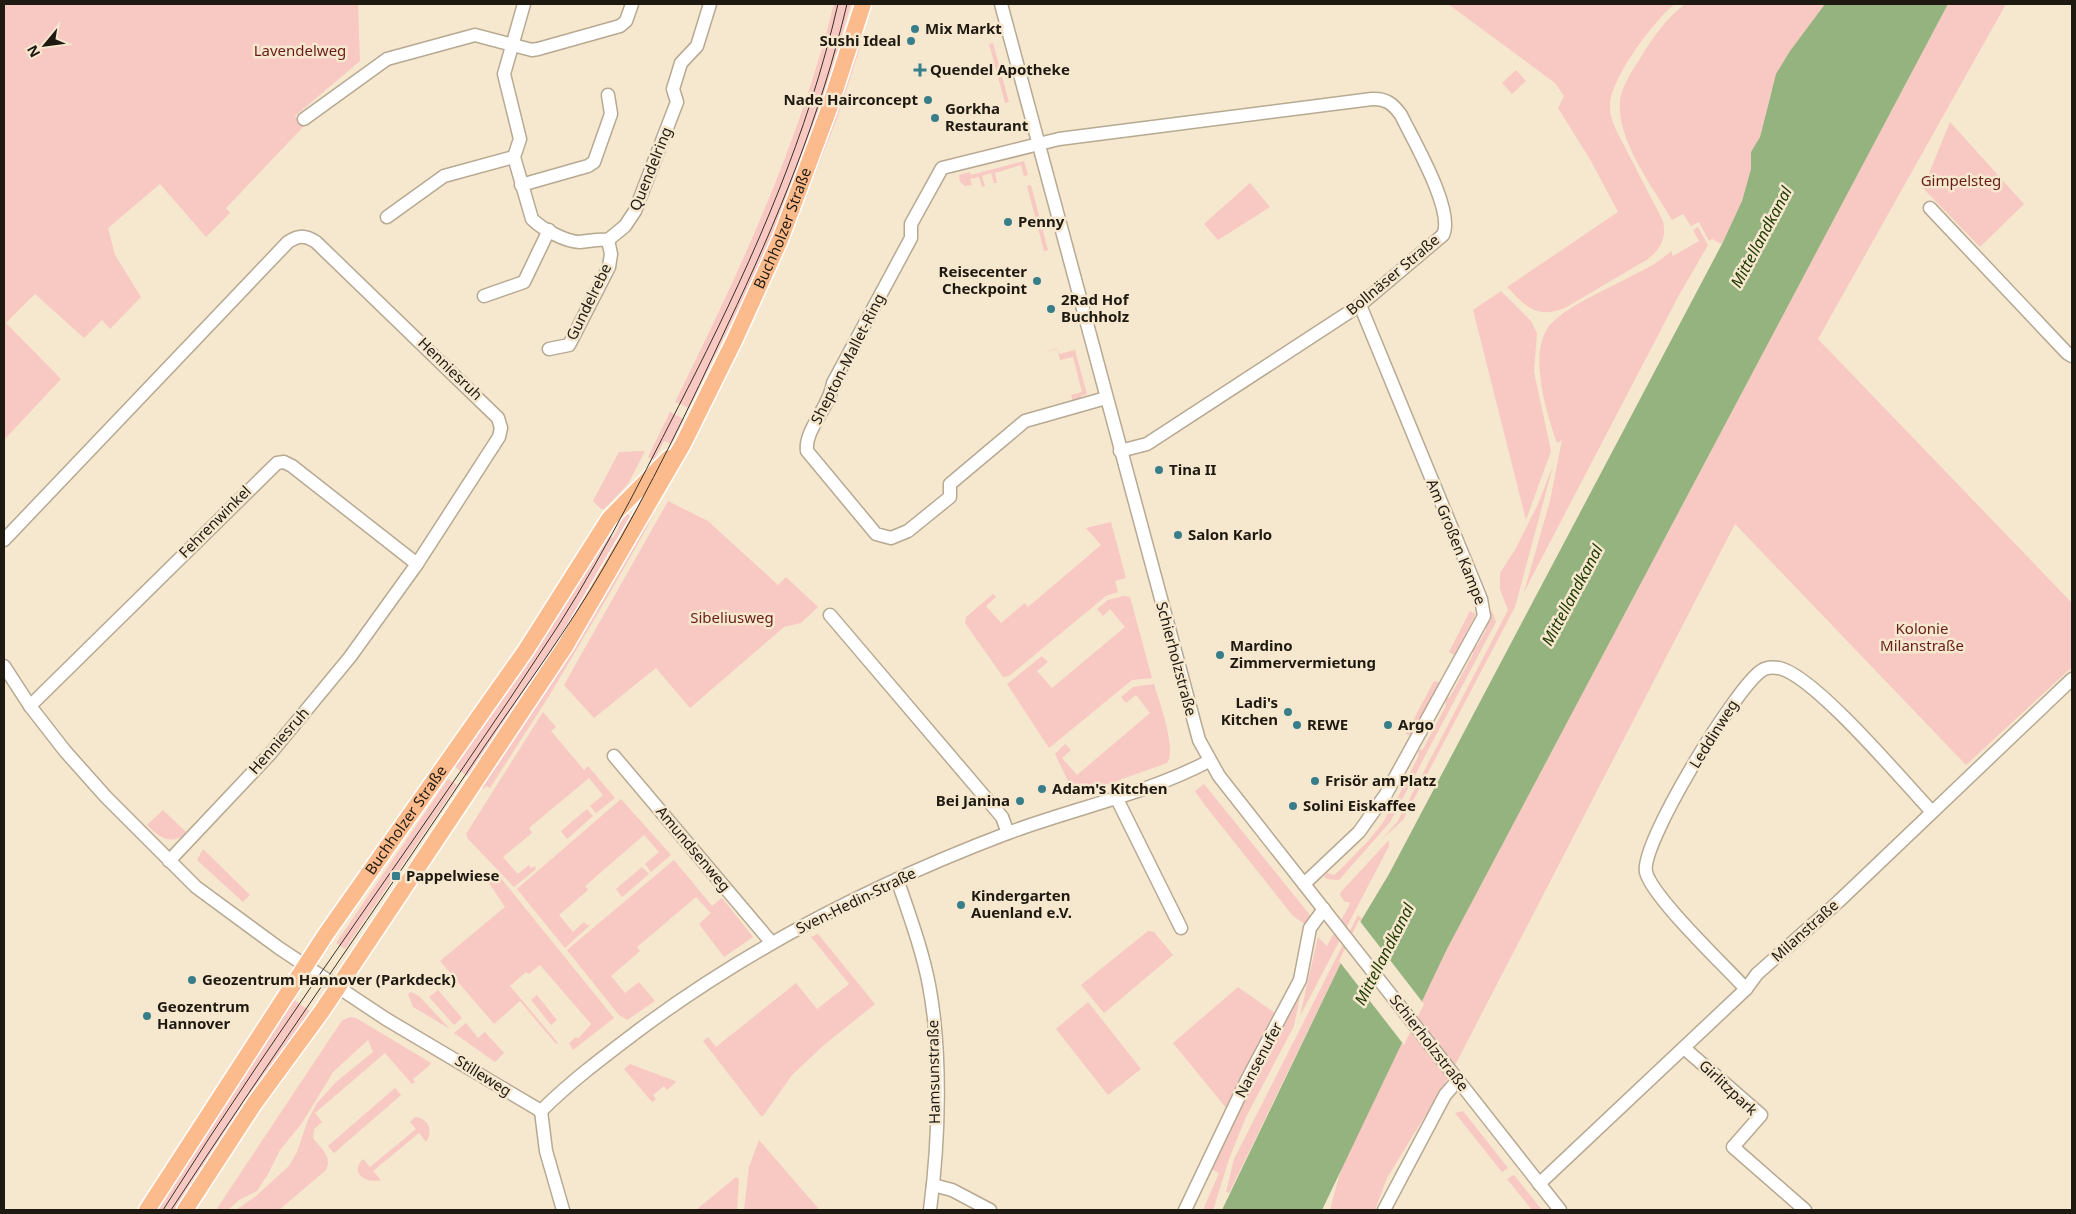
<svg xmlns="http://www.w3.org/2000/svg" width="2076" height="1214" viewBox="0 0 2076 1214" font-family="'Noto Sans',sans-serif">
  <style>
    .green { fill: #f8c8c2 }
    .water { fill: #95b37f }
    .pier { fill: #f6e7cf }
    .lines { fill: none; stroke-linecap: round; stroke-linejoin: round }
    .minor-casing { stroke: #b7a992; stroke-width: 15 }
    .major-casing { stroke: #fff; stroke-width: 19 }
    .minor { stroke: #fff; stroke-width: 12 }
    .major { stroke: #fcbb8c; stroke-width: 16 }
    .tram { stroke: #383227; stroke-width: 1 }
    .poi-dot { fill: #387d8a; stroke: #f6e7cf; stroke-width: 2 }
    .labels { text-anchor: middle; stroke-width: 5; stroke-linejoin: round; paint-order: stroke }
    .poi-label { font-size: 15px; font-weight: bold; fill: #1f1a11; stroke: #f6e7cf; text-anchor: start }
    .park-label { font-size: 15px; fill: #681d1a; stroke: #f6e7cf }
    .street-label { font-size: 15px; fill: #1f1a11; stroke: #f6e7cf }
    .water-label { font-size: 16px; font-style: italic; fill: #1f3a01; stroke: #f6e7cf }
  </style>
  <rect width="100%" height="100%" fill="#f6e7cf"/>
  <g class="green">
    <path d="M4,4H358L360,61L295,116L304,126L226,208L230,213L206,237L160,184L108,228L115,255L141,297L110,329L102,320L84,338L35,294L6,323L61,379L4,440Z"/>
    <path d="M834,4H851C827,87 801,168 767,248C743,302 715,354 689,408L675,402C739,273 799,144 834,4Z"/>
    <path d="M1448,4H1675C1654,20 1610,79 1610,106C1610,116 1613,123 1617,132L1662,219C1668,235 1661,249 1648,259L1565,308C1535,319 1527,307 1507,287L1618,212L1591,161L1558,108L1564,96L1555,83Z"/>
    <path d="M1685,4H1825L1790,51L1771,92L1760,137L1751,152V169L1742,201L1722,244L1712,239L1709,241L1699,222L1691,226L1683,214L1672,220C1653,187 1617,141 1620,102C1621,86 1633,70 1641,57C1653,37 1666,19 1685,4Z"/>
    <path d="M1948,4H2006L1818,339L2072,603V667L1966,765L1735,524L1451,1073L1387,1178L1375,1210H1330L1341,1169L1447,949Z"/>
    <path d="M862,41L838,116L795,224L850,65Z"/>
    <path d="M993,43L1009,102L1005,103L989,44Z"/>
    <path d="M1516,70L1526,81L1512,94L1502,83Z"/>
    <path d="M1950,122L2024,204L1980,247L1923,188Z"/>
    <path d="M1024,161L1028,175L1024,176L1021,165L995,173L997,183H994L991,173L982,176L985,186L982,187L979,177L970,179L972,185L965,186L960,182L959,175L970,172L971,175Z"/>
    <path d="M1250,183L1270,207L1218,240L1204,224Z"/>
    <path d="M1031,185L1048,250L1044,251L1027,186Z"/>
    <path d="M1698,227L1708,245L1678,297L1524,592L1550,501L1562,440L1557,443C1547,414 1527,352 1550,325C1566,307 1601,292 1622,281C1638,272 1657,265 1671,251L1673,256L1699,241L1693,230Z"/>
    <path d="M1501,291L1531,321L1537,333L1534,372L1551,451L1526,520L1473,310Z"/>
    <path d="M1057,348L1059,354L1075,350L1087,394L1081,396V400L1073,402L1071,395L1082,392L1073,357L1060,360L1057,349L1046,352Z"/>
    <path d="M670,412L684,419L671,444L664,441L654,460L648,457Z"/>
    <path d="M645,451L628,484L604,509H601L593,501L619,452Z"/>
    <path d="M1553,466L1515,607L1403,820L1382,839L1398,821L1508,610L1500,589V573L1516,548L1538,504Z"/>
    <path d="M667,487L645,531L604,603L549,696L490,788L486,786L484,789L482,787L550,680Z"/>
    <path d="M668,501L708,521L778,585L786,577L818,607L801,623L784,627L690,708L656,668L594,718L564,685Z"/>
    <path d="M626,513L634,519L583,606L470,778L451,764L606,533L613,538Z"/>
    <path d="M1111,522L1126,578L1115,581L1118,592L1106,596L1009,676L1003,677L965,623L966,617L993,594L996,597L986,606L1001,623L1025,603L1028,607L1101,545L1086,528Z"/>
    <path d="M1123,596L1130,597L1152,678L1132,680L1049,748L1007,684L1042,656L1048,662L1037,671L1052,688L1125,627L1110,609L1103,616L1097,609L1108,600Z"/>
    <path d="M1470,611L1476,614L1454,655L1449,652Z"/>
    <path d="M1489,611H1492L1496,622L1390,822L1339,880L1326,879L1324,876L1327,873L1334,875L1340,870L1370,839L1384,821L1393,804L1392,800L1398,797L1418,757L1419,750L1423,749L1446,706L1445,699L1450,697L1473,654V647L1477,646L1486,630L1485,625Z"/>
    <path d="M1434,681L1440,683L1411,736L1406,734Z"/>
    <path d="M1154,684C1159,701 1177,750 1167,763L1072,797L1068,781L1055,754L1065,744L1071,750L1062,758L1077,775L1150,713L1136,695L1126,703L1121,697L1133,687Z"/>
    <path d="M543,712L556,727L551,731L584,770L588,766L615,798L596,813L590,806L603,795L589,778L529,828L532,833L503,857L518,874L529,865L531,868L535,866L536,869L514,887L468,839L466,834Z"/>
    <path d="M448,779L457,785L345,949L336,943Z"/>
    <path d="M1204,784L1310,915L1306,925L1293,916L1204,804L1195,791Z"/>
    <path d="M621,799L671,855L651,872L645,864L659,852L644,835L585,886L588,890L559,915L573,932L584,922L587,925L591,924L565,948L517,889Z"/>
    <path d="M587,809L593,816L567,839L561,831Z"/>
    <path d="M163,810L187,833C171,846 160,838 147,825Z"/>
    <path d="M1389,840V846L1300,1016L1318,937L1327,946L1350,904L1349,902H1345L1340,895L1341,892Z"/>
    <path d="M203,849L250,895L243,902L197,860Z"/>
    <path d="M674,860L712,906L722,898L753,937L724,957L699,924L711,913L696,897L637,947L640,951L611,976L625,993L639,982L655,1001L627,1020L619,1015L567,950Z"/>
    <path d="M642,867L649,874L622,897L616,889Z"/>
    <path d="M495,871L614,1018L573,1050L569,1043L576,1037L578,1039L591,1024L540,965L529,974L526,972L510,986L558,1043L556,1044L520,1001L494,1024L440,961L505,907L487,880Z"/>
    <path d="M1358,915L1362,919L1229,1193L1226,1192L1234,1159Z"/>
    <path d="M1148,931L1154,932L1173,955L1104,1013L1081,985Z"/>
    <path d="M818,934L875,1004L824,1045L792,1075L763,1116H761L703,1041L708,1037L716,1047L796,983L817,1009L849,984L811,937Z"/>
    <path d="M1238,987L1275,1013L1227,1109L1173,1043Z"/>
    <path d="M1302,987L1294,1026L1246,1117L1229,1159L1213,1210H1203L1219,1173L1210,1168Z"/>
    <path d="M438,990L462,1018L454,1025L429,997Z"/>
    <path d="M411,992L419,996L450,1029L413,1007L408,994Z"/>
    <path d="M537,995L557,1020L551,1025L531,1000Z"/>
    <path d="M291,998L310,1011L176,1210H156Z"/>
    <path d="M1088,1002L1141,1069L1108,1095L1056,1029Z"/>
    <path d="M350,1017L356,1018L431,1063L429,1066L413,1079L415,1082L412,1084L385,1053L315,1113L322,1122L314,1129L313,1138C320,1148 333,1156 326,1170L279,1210H236L256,1196L289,1166L297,1152L308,1120L317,1103L336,1082L373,1052L368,1040L333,1072L302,1123L280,1150L268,1174L257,1191L239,1200L228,1210H216L339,1025L343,1020Z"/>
    <path d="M466,1023L478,1038L485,1032L504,1053L495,1062L454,1033Z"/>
    <path d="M630,1064L675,1081L676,1082L667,1090L664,1086L653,1095L656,1099L652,1102L624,1069Z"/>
    <path d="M395,1088L401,1095L334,1153L328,1146Z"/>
    <path d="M1463,1111L1508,1168L1502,1172L1455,1113Z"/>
    <path d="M415,1117C428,1118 434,1131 426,1142L419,1133L373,1171L381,1180C366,1184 349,1173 363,1159L370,1167L416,1129L410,1122Z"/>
    <path d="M759,1140L818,1208L815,1210H744L749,1167Z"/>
    <path d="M1514,1175L1542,1210H1532L1507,1179Z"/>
    <path d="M736,1177L739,1179L737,1210H696Z"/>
  </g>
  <path class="water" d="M1825,4H1948L1447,949L1322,1210H1222L1362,919L1389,874L1722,244L1742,201L1751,169V152L1760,137L1776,74L1790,51Z"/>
  <path class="pier" d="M1359,920L1424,1004L1404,1045L1339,961Z"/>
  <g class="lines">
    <g class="minor-casing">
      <g id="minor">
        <path d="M524,4L504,74L520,139L514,157L532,219C542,229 566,242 580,242C590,241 598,239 608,240L625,226L635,211L677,102L673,89L681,63L697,46L710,4"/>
        <path d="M1001,4L1199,740L1219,776L1560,1210"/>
        <path d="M304,119L387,59L475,35L532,50L538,49L620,26L626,21L632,4"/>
        <path d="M521,185L588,166L594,162L611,114L608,95"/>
        <path d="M1930,208L2067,353L2072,356"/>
        <path d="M387,217L444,176L514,157"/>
        <path d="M484,296L524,282L549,230"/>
        <path d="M549,349L569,345L609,267L611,254L608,240"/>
        <path d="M1106,398L1025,421L950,484V497L908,531L891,538L876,534L807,451C804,430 830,407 833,383L911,238V224L942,168L1059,139L1372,99C1386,98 1393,104 1401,115C1413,140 1455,211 1443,235L1360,305L1147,444L1120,451"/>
        <path d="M4,540L288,242C299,235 305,235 316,242L498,418L501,428L499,437L417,564L350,657L270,754L169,861"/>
        <path d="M830,615L1002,817L1008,833"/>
        <path d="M4,666L30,706L65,751L106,797L196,887L279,948L386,1019L541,1111"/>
        <path d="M30,706L277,463L284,462L292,466L417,564"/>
        <path d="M614,756L771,942"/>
        <path d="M1116,797L1181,928"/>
        <path d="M897,879C909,914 922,949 929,985C942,1054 939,1141 930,1210"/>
        <path d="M1304,884L1359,832L1386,794L1484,616L1481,599L1360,305"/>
        <path d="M1746,989C1725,966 1652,897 1646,872C1640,844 1735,689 1761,671C1766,667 1772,667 1779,668C1814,675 1903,781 1932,812"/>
        <path d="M1684,1048L1761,1115L1733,1147L1805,1210"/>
        <path d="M541,1111C570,1082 602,1058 635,1033C748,948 876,883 1008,833C1074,808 1147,794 1209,761"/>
        <path d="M541,1111L546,1151L563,1210"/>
        <path d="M1539,1184L1746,989L1757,974L1838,902L2072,679"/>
        <path d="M933,1185L952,1190L990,1210"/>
        <path d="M1185,1210L1247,1080L1300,980L1310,928L1324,909"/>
        <path d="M1384,1210L1445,1095L1458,1080"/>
      </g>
    </g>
    <g class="major-casing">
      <g id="major">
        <path id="s1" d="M147,1210L326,934L526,650L609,519L669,458"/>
        <path id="s2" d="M185,1210L254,1104L322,1011L566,645L683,444L735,339L780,240L829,109L863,4"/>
      </g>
    </g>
    <use href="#minor" class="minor"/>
    <use href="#major" class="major"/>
    <g class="tram">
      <path d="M163,1210C288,1011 430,823 558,626C609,546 652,458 695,374C755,255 808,134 838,4"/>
      <path d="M171,1210C273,1054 381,902 484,747C525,687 568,629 604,567C650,489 690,406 728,324C777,221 821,115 847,4"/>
    </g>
  </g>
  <g class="poi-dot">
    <circle cx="915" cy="29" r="5"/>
    <circle cx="911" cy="41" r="5"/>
    <path d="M917.5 62.5h5v5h5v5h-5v5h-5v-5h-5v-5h5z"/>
    <circle cx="928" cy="100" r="5"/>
    <circle cx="935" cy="118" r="5"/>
    <circle cx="1008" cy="222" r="5"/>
    <circle cx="1037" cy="281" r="5"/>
    <circle cx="1051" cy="309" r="5"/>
    <circle cx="1159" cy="470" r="5"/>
    <circle cx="1178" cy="535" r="5"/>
    <circle cx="1220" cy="655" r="5"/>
    <circle cx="1288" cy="712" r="5"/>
    <circle cx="1297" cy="725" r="5"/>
    <circle cx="1388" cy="725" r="5"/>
    <circle cx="1315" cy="781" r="5"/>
    <circle cx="1042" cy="789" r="5"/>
    <circle cx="1020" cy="801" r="5"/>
    <circle cx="1293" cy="806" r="5"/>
    <rect x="391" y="871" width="10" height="10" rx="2.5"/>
    <circle cx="961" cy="905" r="5"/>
    <circle cx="192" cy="980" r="5"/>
    <circle cx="147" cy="1016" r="5"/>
  </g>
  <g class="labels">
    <g class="poi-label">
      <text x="925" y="34">Mix Markt</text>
      <text x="901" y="46" text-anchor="end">Sushi Ideal</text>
      <text x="930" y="75">Quendel Apotheke</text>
      <text x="918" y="105" text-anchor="end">Nade Hairconcept</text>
      <text x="945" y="114">Gorkha<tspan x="945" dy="17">Restaurant</tspan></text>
      <text x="1018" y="227">Penny</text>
      <text x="1027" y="277" text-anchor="end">Reisecenter<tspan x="1027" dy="17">Checkpoint</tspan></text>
      <text x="1061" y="305">2Rad Hof<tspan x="1061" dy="17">Buchholz</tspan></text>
      <text x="1169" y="475">Tina II</text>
      <text x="1188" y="540">Salon Karlo</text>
      <text x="1230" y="651">Mardino<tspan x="1230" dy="17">Zimmervermietung</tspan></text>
      <text x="1278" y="708" text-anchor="end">Ladi's<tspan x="1278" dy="17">Kitchen</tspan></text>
      <text x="1307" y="730">REWE</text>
      <text x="1398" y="730">Argo</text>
      <text x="1325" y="786">Frisör am Platz</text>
      <text x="1052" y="794">Adam's Kitchen</text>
      <text x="1010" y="806" text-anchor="end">Bei Janina</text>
      <text x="1303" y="811">Solini Eiskaffee</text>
      <text x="406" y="881">Pappelwiese</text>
      <text x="971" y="901">Kindergarten<tspan x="971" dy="17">Auenland e.V.</tspan></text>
      <text x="202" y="985">Geozentrum Hannover (Parkdeck)</text>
      <text x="157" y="1012">Geozentrum<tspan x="157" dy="17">Hannover</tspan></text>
    </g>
    <g class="park-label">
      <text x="300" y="56">Lavendelweg</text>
      <text x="1961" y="186">Gimpelsteg</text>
      <text x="732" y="623">Sibeliusweg</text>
      <text x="1922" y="634">Kolonie<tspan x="1922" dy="17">Milanstraße</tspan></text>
    </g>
    <g class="street-label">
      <text transform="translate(651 169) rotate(-68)" y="5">Quendelring</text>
      <text dy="5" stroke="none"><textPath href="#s2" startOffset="1152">Buchholzer Straße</textPath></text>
      <text transform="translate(1393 275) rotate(-40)" y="5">Bollnäser Straße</text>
      <text transform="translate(589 302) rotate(-64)" y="5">Gundelrebe</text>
      <text transform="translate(848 359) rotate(-63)" y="5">Shepton-Mallet-Ring</text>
      <text transform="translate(450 369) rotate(44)" y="5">Henniesruh</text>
      <text transform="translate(215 522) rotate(-45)" y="5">Fehrenwinkel</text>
      <text transform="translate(1456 542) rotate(68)" y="5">Am Großen Kampe</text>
      <text transform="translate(1176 659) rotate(75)" y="5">Schierholzstraße</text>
      <text transform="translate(1714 734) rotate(-58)" y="5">Leddinweg</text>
      <text transform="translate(279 741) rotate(-49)" y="5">Henniesruh</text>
      <text dy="5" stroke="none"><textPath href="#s1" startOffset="468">Buchholzer Straße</textPath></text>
      <text transform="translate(693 849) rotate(50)" y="5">Amundsenweg</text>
      <text transform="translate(856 901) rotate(-26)" y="5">Sven-Hedin-Straße</text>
      <text transform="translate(1805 931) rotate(-42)" y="5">Milanstraße</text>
      <text transform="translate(1429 1043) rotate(52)" y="5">Schierholzstraße</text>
      <text transform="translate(1259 1060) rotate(-62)" y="5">Nansenufer</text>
      <text transform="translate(934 1072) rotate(-91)" y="5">Hamsunstraße</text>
      <text transform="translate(483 1076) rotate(32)" y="5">Stilleweg</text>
      <text transform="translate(1728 1088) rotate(43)" y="5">Girlitzpark</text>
    </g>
    <g class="water-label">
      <text transform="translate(1761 237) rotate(-62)" y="6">Mittellandkanal</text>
      <text transform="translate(1572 595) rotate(-62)" y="6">Mittellandkanal</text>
      <text transform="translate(1384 954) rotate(-63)" y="6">Mittellandkanal</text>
    </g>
  </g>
  <rect width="2076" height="1214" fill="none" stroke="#1f1a11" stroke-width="10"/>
  <g transform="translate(45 45) rotate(241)" stroke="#f6e7cf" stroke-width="4" paint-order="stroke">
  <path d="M0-4L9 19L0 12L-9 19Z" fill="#1f1a11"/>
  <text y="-8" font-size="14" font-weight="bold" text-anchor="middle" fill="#1f1a11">N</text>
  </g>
</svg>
